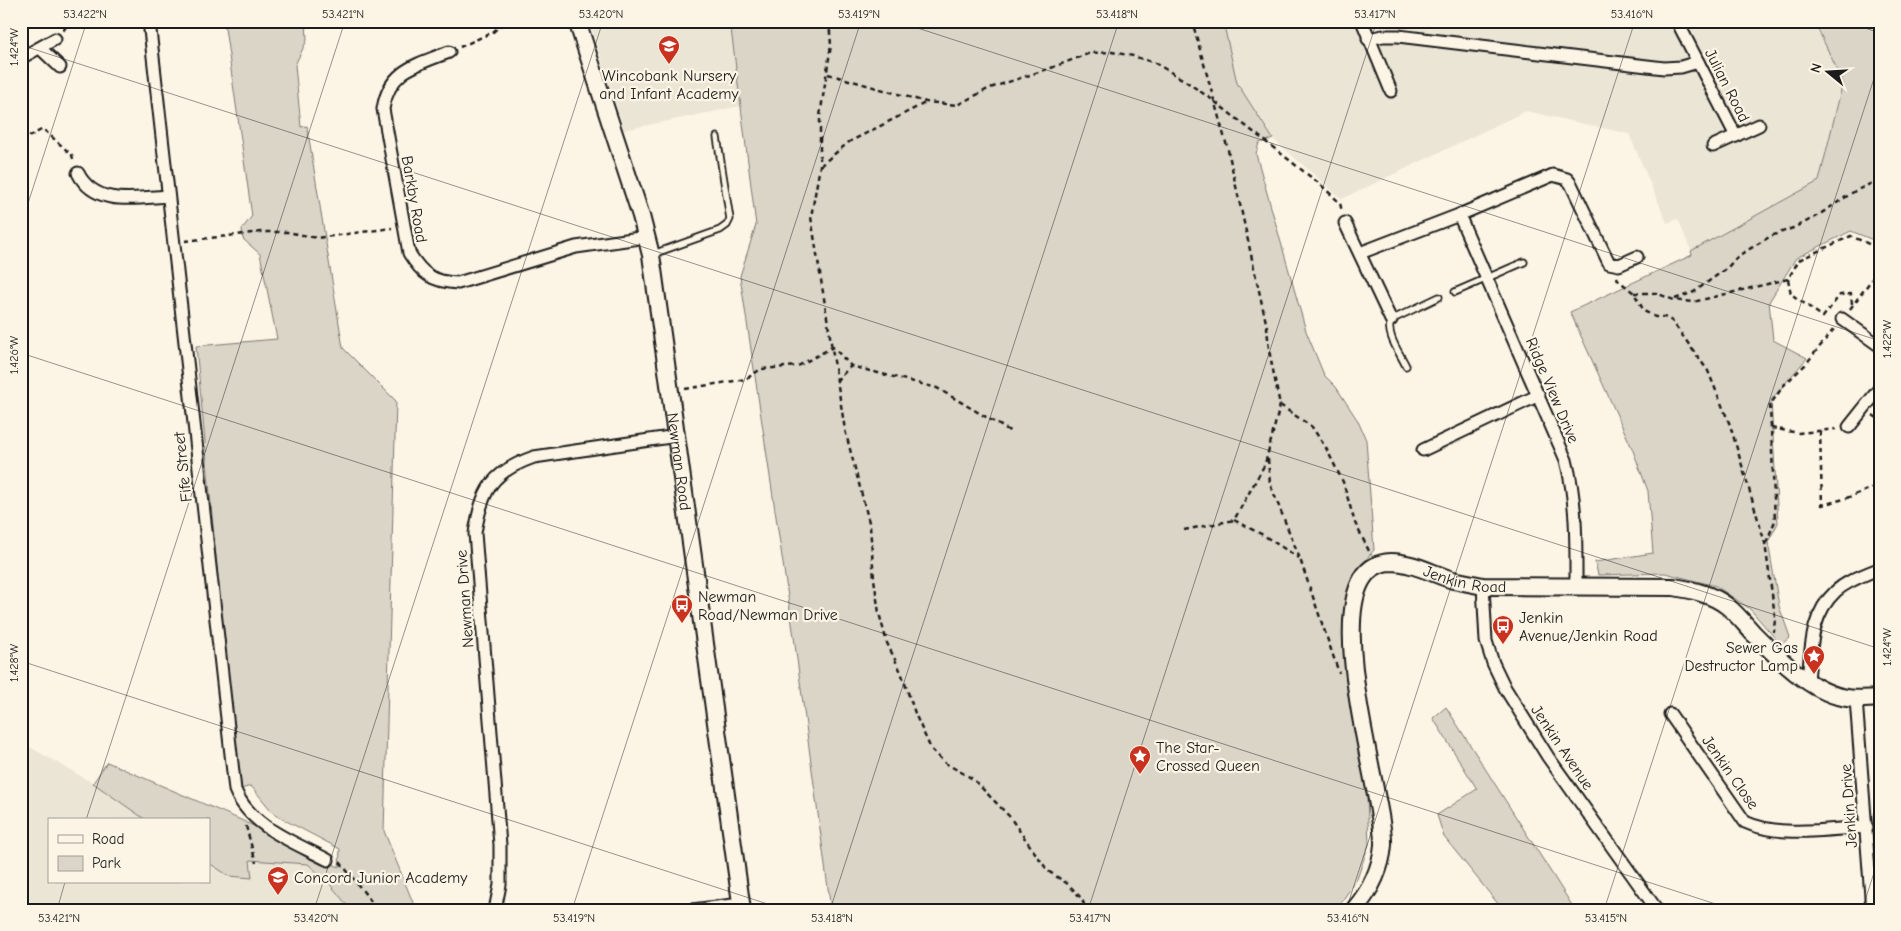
<svg xmlns="http://www.w3.org/2000/svg" width="1901" height="931" viewBox="0 0 1901 931" font-family="'Comic Neue',sans-serif">
  <style>
    .built { fill: #ebe5d6 }
    .green { fill: #dbd5c8; stroke: #7c7872 }
    .lines { fill: none; stroke-linecap: round; stroke-linejoin: round }
    .lane-casing { stroke: #1c1c1c; stroke-width: 9 }
    .street-casing { stroke: #1c1c1c; stroke-width: 15 }
    .secondary-casing { stroke: #1c1c1c; stroke-width: 20 }
    .path { stroke: #1c1c1c; stroke-width: 2.5; stroke-dasharray: 5 4; stroke-linecap: butt }
    .lane { stroke: #fcf5e5; stroke-width: 5.5 }
    .street { stroke: #fcf5e5; stroke-width: 11 }
    .secondary { stroke: #fcf5e5; stroke-width: 16 }
    .ticks { fill: none; stroke: #1c1c1c; stroke-width: 1; stroke-opacity: 0.45 }
    .labels { text-anchor: middle; stroke-width: 4.5; stroke-linejoin: round; paint-order: stroke }
    .poi-label { font-size: 16px; fill: #1c1c1c; stroke: #fcf5e5; text-anchor: start }
    .street-label { font-size: 16px; fill: #1c1c1c; stroke: #fcf5e5 }
    .neatline { fill: none; stroke: #1c1c1c; stroke-width: 2 }
    .ticks-label { font-size: 12px; text-anchor: middle; fill: #1c1c1c }
  </style>
  <rect width="100%" height="100%" fill="#fcf5e5"/>
  <filter id="ink" filterUnits="userSpaceOnUse"><feTurbulence type="fractalNoise" baseFrequency=".02" numOctaves="2"/><feDisplacementMap in="SourceGraphic" scale="10" xChannelSelector="R" yChannelSelector="G"/><feConvolveMatrix kernelMatrix="1 2 1 2 8 2 1 2 1" color-interpolation-filters="sRGB"/></filter>
  <g filter="url(#ink)">
    <g class="built">
      <path d="M593,21H730L741,106L624,130L590,24Z"/>
      <path d="M1223,21H1814L1843,82L1819,181L1691,251L1678,219L1667,223L1629,134L1526,111L1342,199L1273,139L1237,83Z"/>
      <path d="M21,742L93,783L146,820H49V882H209V863L229,876L251,877L250,860L309,864L329,883L351,910H21Z"/>
    </g>
    <g class="green">
      <path d="M224,21H306L307,40L295,65L301,127L307,126L343,348L396,401L384,831L416,910H351L329,883L308,864L250,860L252,878L229,876L209,863V820H146L93,783L107,762L241,820L339,867L340,849L275,815L251,786L238,790L196,346L277,339L260,254L243,239L242,229L252,216Z"/>
      <path d="M730,21H1223L1237,83L1273,139L1259,143L1256,154L1306,331L1324,375L1336,387L1358,421L1366,440L1374,550L1353,576L1346,595L1348,672L1367,797L1369,844L1357,879L1336,910H831L794,637L740,276L756,225Z"/>
      <path d="M1814,21H1880V229L1873,240L1851,231L1796,258L1769,302L1773,340L1807,358L1771,400L1778,523L1768,542L1779,606L1790,637L1781,645L1750,609L1716,586L1665,573L1598,575L1595,562L1653,553L1648,491L1632,448L1570,312L1692,255L1691,251L1819,181L1843,82Z"/>
      <path d="M1446,707L1575,910H1503L1444,837L1437,815L1477,789L1433,718Z"/>
    </g>
    <g class="lines">
      <g class="lane-casing">
        <g id="lane">
          <path d="M653,254L720,230L727,225L730,219L717,137"/>
          <path d="M1455,292L1524,262"/>
          <path d="M1406,366C1400,353 1385,334 1391,320L1439,297"/>
        </g>
      </g>
      <g class="street-casing">
        <g id="street">
          <path d="M149,21L235,790C250,827 296,843 328,860"/>
          <path d="M1362,21L1391,91"/>
          <path d="M1677,21L1736,136"/>
          <path d="M1368,39L1383,36H1398L1664,68L1681,67L1698,62"/>
          <path d="M40,48L60,67"/>
          <path d="M449,52C416,65 389,70 383,109L409,253C422,274 432,282 458,283L576,247L647,237"/>
          <path d="M21,58L55,39"/>
          <path d="M1713,146L1759,125"/>
          <path d="M78,173C95,207 136,198 168,196"/>
          <path d="M1459,215L1566,460C1577,502 1576,543 1576,586"/>
          <path d="M1345,223L1391,320"/>
          <path d="M1360,253L1459,215L1553,175L1567,179L1571,184L1609,263L1619,265L1637,257"/>
          <path d="M1842,319L1880,346"/>
          <path d="M1849,427L1880,388"/>
          <path d="M1423,450L1539,395"/>
          <path d="M1483,586L1486,641L1493,663L1505,688L1548,757L1657,910"/>
          <path d="M1808,681C1811,650 1810,615 1836,591C1848,580 1865,575 1880,568"/>
          <path d="M1856,699L1872,910"/>
          <path d="M1670,714L1745,822C1779,838 1830,829 1867,827"/>
          <path d="M495,910L500,885V845L475,533C482,490 491,472 534,457L677,436"/>
          <path d="M692,910L741,904"/>
        </g>
      </g>
      <g class="secondary-casing">
        <g id="secondary">
          <path id="s1" d="M577,21L641,216L651,255L742,910"/>
          <path id="s2" d="M1354,910C1370,891 1381,870 1383,845C1386,799 1306,565 1391,562C1412,562 1433,574 1453,580C1463,582 1473,584 1483,586L1674,587C1692,590 1712,594 1727,606C1736,613 1745,624 1753,633C1776,656 1810,691 1842,697C1854,700 1867,699 1880,698"/>
        </g>
      </g>
      <g class="path">
        <path d="M829,21L831,45L820,116V166L811,217L845,430L870,526L874,579L879,613L887,643L901,672L916,716L931,749L945,763L973,779L1009,816L1048,871L1068,884L1082,899L1086,910"/>
        <path d="M922,21C942,24 962,29 982,21"/>
        <path d="M1116,21C1146,28 1163,29 1194,26"/>
        <path d="M63,31L70,21"/>
        <path d="M460,47L493,32L502,24V21"/>
        <path d="M828,74L926,102L957,105L990,88L1051,68L1090,53L1112,52L1133,56L1155,63L1184,80L1214,101L1321,185L1340,203L1342,212"/>
        <path d="M21,141L43,129L72,155L74,162"/>
        <path d="M820,166L849,142L925,103"/>
        <path d="M185,241L261,232H287L317,238L392,228"/>
        <path d="M1877,246V238L1880,233"/>
        <path d="M1617,277L1618,280L1634,293L1644,311L1655,317H1664L1672,321L1708,371L1730,425L1765,543L1775,616L1774,632"/>
        <path d="M1788,279L1791,294L1823,317L1840,295L1851,294L1852,304"/>
        <path d="M1634,293H1656L1674,300L1693,302L1788,279L1799,260L1851,236L1880,249"/>
        <path d="M1675,299L1694,292L1727,268L1738,256L1771,236L1793,228L1814,218L1855,191L1874,182L1880,183"/>
        <path d="M1850,309L1880,268"/>
        <path d="M836,381L851,366"/>
        <path d="M685,389L746,379L761,369L798,366L833,347L851,366L937,388L1013,433"/>
        <path d="M1280,405L1312,427L1326,448L1343,482L1355,523L1371,555"/>
        <path d="M1873,415L1880,420"/>
        <path d="M1771,428L1799,433L1836,429"/>
        <path d="M1820,431L1822,505L1844,499L1880,485"/>
        <path d="M1268,459L1270,484L1300,559L1339,673"/>
        <path d="M1234,520L1263,535L1299,558"/>
        <path d="M1184,530L1234,520L1265,464L1280,405L1269,350L1267,327L1228,150L1192,21"/>
        <path d="M1766,543L1775,521L1770,405L1784,385L1805,365L1834,329"/>
        <path d="M246,826L256,863"/>
        <path d="M340,862L378,910"/>
      </g>
      <use href="#lane" class="lane"/>
      <use href="#street" class="street"/>
      <use href="#secondary" class="secondary"/>
    </g>
  </g>
  <path class="ticks" d="M896,21L1880,341M1844,21L1880,33M21,45L1880,649M21,225L87,21M21,353L1734,910M21,661L786,910M86,820L345,21M57,910L65,882M314,910L603,21M572,910L861,21M830,910L1119,21M1088,910L1377,21M1346,910L1635,21M1604,910L1880,60M1862,910L1880,854"/>
  <defs>
    <g id="school-pin" transform="scale(1.125)"><path d="M0 17L-7.5 6A9.5 9.5 0 1 1 7.5 6Z" fill="#c8321e" stroke="#fcf5e5"/><path d="M0-5L7-2L0 1L-7-2ZM-4 1L0 2.5L4 1V4Q0 6-4 4Z" fill="#fff"/></g>
    <g id="bus-pin" transform="scale(1.125)"><path d="M0 17L-7.5 6A9.5 9.5 0 1 1 7.5 6Z" fill="#c8321e" stroke="#fcf5e5"/><path d="M-5-6H5V4H4V6H2V4H-2V6H-4V4H-5ZM-3.5-4V0h7V-4ZM-3.5 1.2v1.5H-2V1.2ZM2 1.2v1.5H3.5V1.2Z" fill="#fff"/></g>
    <g id="sight-pin" transform="scale(1.125)"><path d="M0 17L-7.5 6A9.5 9.5 0 1 1 7.5 6Z" fill="#c8321e" stroke="#fcf5e5"/><path d="M0-6L1.8-2.2L6-1.7L2.9 1.2L3.7 5.4L0 3.3L-3.7 5.4L-2.9 1.2L-6-1.7L-1.8-2.2Z" fill="#fff"/></g>
  </defs>
  <g fill-rule="evenodd">
    <use href="#school-pin" x="669" y="46"/>
    <use href="#bus-pin" x="682" y="605"/>
    <use href="#bus-pin" x="1503" y="626"/>
    <use href="#sight-pin" x="1814" y="656"/>
    <use href="#sight-pin" x="1140" y="756"/>
    <use href="#school-pin" x="278" y="877"/>
  </g>
  <g class="labels">
    <g class="poi-label">
      <text x="669" y="81" text-anchor="middle">Wincobank Nursery<tspan x="669" dy="18">and Infant Academy</tspan></text>
      <text x="698" y="602">Newman<tspan x="698" dy="18">Road/Newman Drive</tspan></text>
      <text x="1519" y="623">Jenkin<tspan x="1519" dy="18">Avenue/Jenkin Road</tspan></text>
      <text x="1798" y="653" text-anchor="end">Sewer Gas<tspan x="1798" dy="18">Destructor Lamp</tspan></text>
      <text x="1156" y="753">The Star-<tspan x="1156" dy="18">Crossed Queen</tspan></text>
      <text x="294" y="883">Concord Junior Academy</text>
    </g>
    <g class="street-label">
      <text transform="translate(1728 85) rotate(63)" y="6">Julian Road</text>
      <text transform="translate(415 199) rotate(80)" y="6">Barkby Road</text>
      <text transform="translate(1553 390) rotate(67)" y="6">Ridge View Drive</text>
      <text dy="6" stroke="none"><textPath href="#s1" startOffset="454">Newman Road</textPath></text>
      <text transform="translate(182 467) rotate(-96)" y="6">Fife Street</text>
      <text dy="6" stroke="none"><textPath href="#s2" startOffset="454">Jenkin Road</textPath></text>
      <text transform="translate(464 599) rotate(-94)" y="6">Newman Drive</text>
      <text transform="translate(1563 747) rotate(56)" y="6">Jenkin Avenue</text>
      <text transform="translate(1731 772) rotate(55)" y="6">Jenkin Close</text>
      <text transform="translate(1848 806) rotate(-94)" y="6">Jenkin Drive</text>
    </g>
  </g>
  <rect width="1901" height="931" fill="none" stroke="#fcf5e5" stroke-width="55"/>
  <rect x="48" y="818" width="162" height="65" fill="#fcf5e5" stroke="#a29e95"/>
  <rect x="58" y="835" width="25" height="8" fill="#fcf5e5" stroke="#a29e95"/>
  <text x="92" y="844" font-size="15" fill="#1c1c1c">Road</text>
  <rect x="58" y="856" width="25" height="15" fill="#dbd5c8" stroke="#a29e95"/>
  <text x="92" y="868" font-size="15" fill="#1c1c1c">Park</text>
  <g transform="translate(1828 72) rotate(288)" stroke="#fcf5e5" stroke-width="4" paint-order="stroke">
  <path d="M0-4L9 19L0 12L-9 19Z" fill="#1c1c1c"/>
  <text y="-8" font-size="14" font-weight="bold" text-anchor="middle" fill="#1c1c1c">N</text>
  </g>
  <rect x="28" y="28" width="1846" height="876" class="neatline"/>
  <g class="ticks-label">
    <text x="85" y="18">53.422°N</text>
    <text x="343" y="18">53.421°N</text>
    <text x="601" y="18">53.420°N</text>
    <text x="859" y="18">53.419°N</text>
    <text x="1117" y="18">53.418°N</text>
    <text x="1375" y="18">53.417°N</text>
    <text x="1632" y="18">53.416°N</text>
    <text transform="translate(14 47) rotate(-90)" y="4">1.424°W</text>
    <text transform="translate(1887 339) rotate(-90)" y="4">1.422°W</text>
    <text transform="translate(14 355) rotate(-90)" y="4">1.426°W</text>
    <text transform="translate(1887 647) rotate(-90)" y="4">1.424°W</text>
    <text transform="translate(14 663) rotate(-90)" y="4">1.428°W</text>
    <text x="59" y="922">53.421°N</text>
    <text x="316" y="922">53.420°N</text>
    <text x="574" y="922">53.419°N</text>
    <text x="832" y="922">53.418°N</text>
    <text x="1090" y="922">53.417°N</text>
    <text x="1348" y="922">53.416°N</text>
    <text x="1606" y="922">53.415°N</text>
  </g>
</svg>
